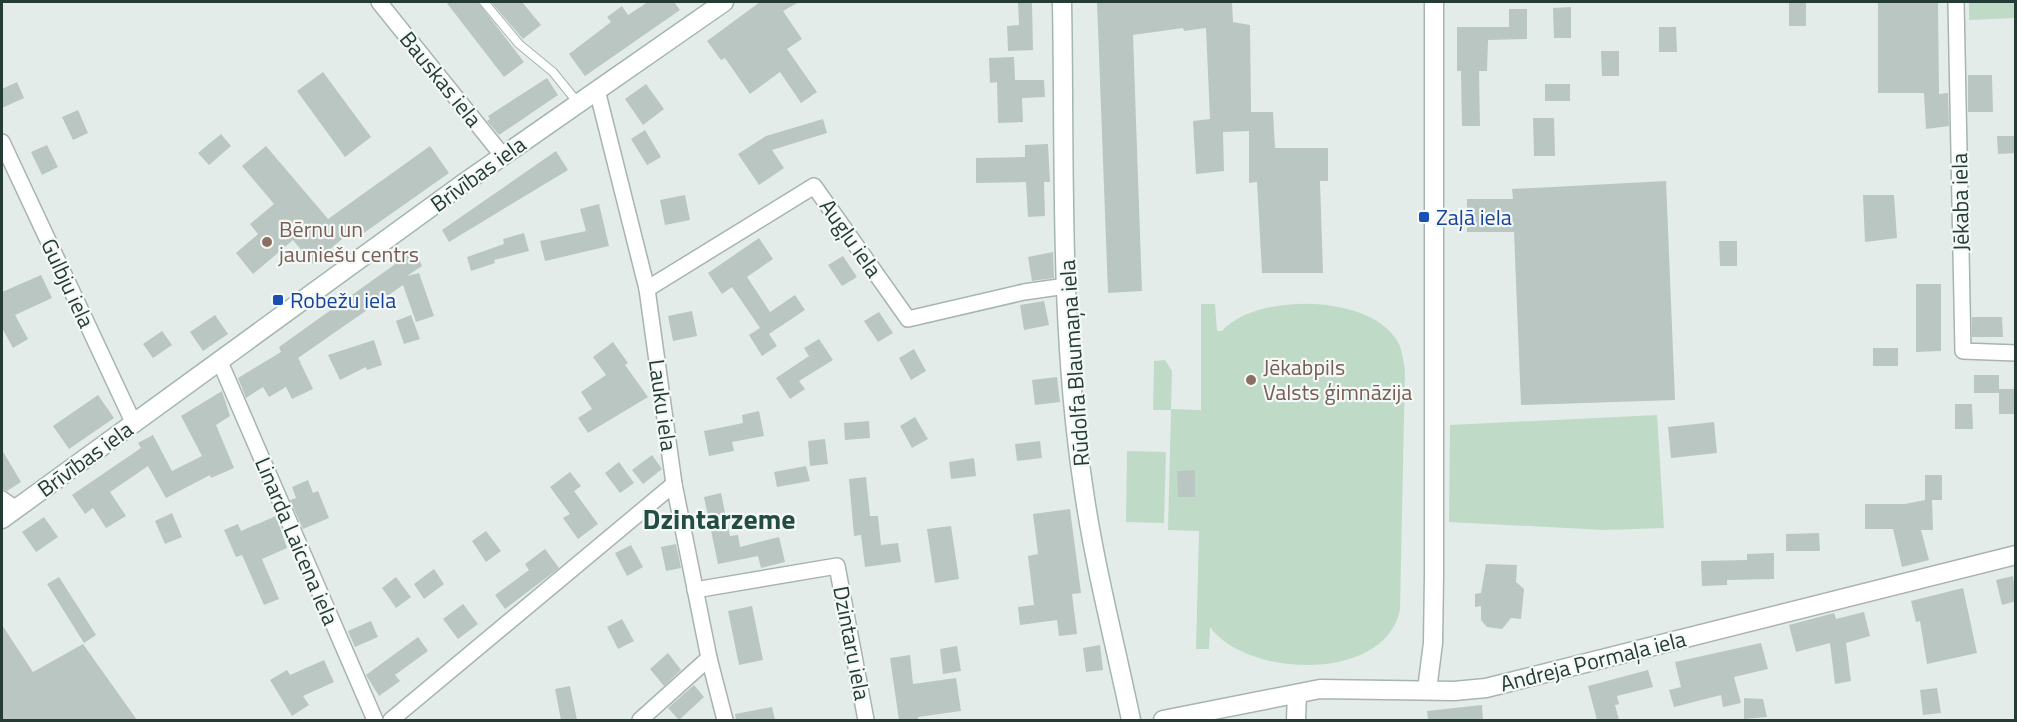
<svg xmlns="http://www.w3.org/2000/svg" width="2017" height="722" viewBox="0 0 2017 722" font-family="'Titillium Web',sans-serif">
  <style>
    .green { fill: #bfdbc7 }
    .building { fill: #bac6c2 }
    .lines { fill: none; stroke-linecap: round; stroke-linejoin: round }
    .service-casing { stroke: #a7b4b0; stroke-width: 10 }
    .minor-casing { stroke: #a7b4b0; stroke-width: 18 }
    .tertiary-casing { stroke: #a7b4b0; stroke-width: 21 }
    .secondary-casing { stroke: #a3b6b0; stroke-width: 21 }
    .service { stroke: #fff; stroke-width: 8 }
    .minor { stroke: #fff; stroke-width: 15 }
    .tertiary { stroke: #fff; stroke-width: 18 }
    .secondary { stroke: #fff; stroke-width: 18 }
    .transit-dot { fill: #1a4fb4; stroke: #f4f9f7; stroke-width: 2 }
    .education-dot { fill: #8d6e63; stroke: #f4f9f7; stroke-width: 2 }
    .labels { text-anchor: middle; stroke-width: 4.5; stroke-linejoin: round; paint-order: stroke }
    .street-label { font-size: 22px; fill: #253c36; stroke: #f4f9f7 }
    .transit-label { font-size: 22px; fill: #164399; stroke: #f4f9f7; text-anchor: start }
    .education-label { font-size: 22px; fill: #785e54; stroke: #f4f9f7; text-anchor: start }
    .district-label { font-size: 28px; font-weight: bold; fill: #234c42; stroke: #f4f9f7 }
  </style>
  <rect width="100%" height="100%" fill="#e4ece9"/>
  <g class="green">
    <path d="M1969,2H2015V18L1969,20Z"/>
    <path d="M1201,304H1215L1217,331H1222C1256,293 1367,294 1396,339C1402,347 1403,360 1405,370L1400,609C1387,682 1248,679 1210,627L1209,649H1196L1199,531L1168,530L1171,410H1153L1154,361L1165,360L1172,371L1171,409L1201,410Z"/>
    <path d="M1657,415L1664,528L1604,530L1449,522L1450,425Z"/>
    <path d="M1127,451L1166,452L1164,523L1126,522Z"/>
  </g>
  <g class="building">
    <path d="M446,2H478L524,62L504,77Z"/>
    <path d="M491,2H522L541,25L523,39Z"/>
    <path d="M648,2H674L680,10L585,76L569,54L611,22L607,17L622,6L628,15Z"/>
    <path d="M760,2H799L783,11L802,39L787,49L817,92L801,103L780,72L750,94L725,58L721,60L707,41Z"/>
    <path d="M1018,2H1032L1033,50L1008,51L1007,26L1019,25Z"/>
    <path d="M1097,2H1232L1233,22L1250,25L1251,112H1273L1275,148H1328V181H1320L1323,273H1262L1257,182L1249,183V131L1223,132L1224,171L1196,174L1193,121L1210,119L1206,28L1184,31L1183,28L1133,35L1142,291L1108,293Z"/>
    <rect x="1789" y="2" width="17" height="24"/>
    <path d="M1878,2H1938L1939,94L1948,93L1949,126L1926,129L1924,93H1878Z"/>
    <path d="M1571,7V38H1554L1553,8Z"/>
    <path d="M1509,9H1527V39L1488,40L1487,71H1479L1480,126H1462L1461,71H1457V27H1509Z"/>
    <path d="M1659,27H1676L1677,52H1659Z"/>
    <path d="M1601,51H1619V76H1602Z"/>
    <path d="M1014,57L1015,80H1044L1045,97L1022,98L1023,122L998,123L997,82L990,83L989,58Z"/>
    <path d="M323,72L371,137L345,157L297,91Z"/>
    <path d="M1968,75H1992L1993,112H1968Z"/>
    <path d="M547,78L558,95L499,135L487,121L490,119L488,116Z"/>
    <path d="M17,82L24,98L2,108V89Z"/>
    <path d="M646,84L664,109L643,125L625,99Z"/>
    <rect x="1545" y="84" width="25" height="17"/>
    <path d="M78,110L88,133L73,140L62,117Z"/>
    <path d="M1533,118H1554L1555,156H1534Z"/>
    <path d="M823,119L827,133L772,150L784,168L759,185L738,154L766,136Z"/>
    <path d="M645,130L661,157L647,165L631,139Z"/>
    <path d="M221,134L231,146L209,165L198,153Z"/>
    <path d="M1997,136H2016V153L1998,154Z"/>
    <path d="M1048,144L1050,182H1044L1045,216L1028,217L1026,182L976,183V158L1025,157V145Z"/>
    <path d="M47,145L58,167L42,175L31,152Z"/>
    <path d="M266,146L328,219L430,146L449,173L361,235L356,227L313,264L293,240L253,274L236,253L258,234L250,224L274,204L242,166Z"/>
    <path d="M556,151L568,170L449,242L442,230Z"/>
    <path d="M1666,181L1675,400L1521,405L1514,232H1467V199H1513L1512,189Z"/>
    <path d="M685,195L690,220L665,225L660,200Z"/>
    <path d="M1863,195H1894L1897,238L1865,242Z"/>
    <path d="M599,204L609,246L545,261L540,241L586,231L580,209Z"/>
    <path d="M524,233L529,251L494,260L495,263L471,271L467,257L504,244L503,239Z"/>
    <path d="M759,238L773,259L747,277L770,312L795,295L805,310L769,334L777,346L762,356L749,335L760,328L732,287L722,294L708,273Z"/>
    <path d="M1719,241H1737V266H1720Z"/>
    <path d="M415,250L422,266L407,276L419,273L434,316L416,322L403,285L298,358L301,363L299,365L301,364L313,389L292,399L286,387L269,397L263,387L246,398L238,378L281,352L279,347Z"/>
    <path d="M1053,252L1054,278L1032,281L1028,257Z"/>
    <path d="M843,256L857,277L842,286L828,265Z"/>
    <path d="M41,275L52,298L15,315L28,339L13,348L2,328V292Z"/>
    <path d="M1916,284H1941V351L1916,352Z"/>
    <path d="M1044,301L1049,325L1024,330L1020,305Z"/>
    <path d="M692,311L697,336L673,341L668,316Z"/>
    <path d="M879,312L893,333L878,342L864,321Z"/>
    <path d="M215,315L228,334L203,351L190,332Z"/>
    <path d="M411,315L420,339L404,344L396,321Z"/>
    <path d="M1972,317H2002L2003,337H1972Z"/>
    <path d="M162,331L172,345L153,358L143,344Z"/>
    <path d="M819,339L833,360L799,381L805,389L790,399L776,378L809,356L804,348Z"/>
    <path d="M374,340L382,365L367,370L366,367L340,380L328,355Z"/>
    <path d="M613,342L628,363L625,365L648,397L588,433L578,418L592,409L581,392L606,375L593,357Z"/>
    <rect x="1873" y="348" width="25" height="18"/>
    <path d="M914,349L926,371L911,380L899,358Z"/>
    <rect x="1974" y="375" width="25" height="18"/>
    <path d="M1057,377L1060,402L1035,405L1032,380Z"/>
    <rect x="1999" y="389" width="17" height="25"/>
    <path d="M222,391L230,416L216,425L234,468L211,478L210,475L166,498L148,466L110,492L126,516L106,528L93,508L85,514L72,495L141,448L138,443L153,435L172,471L202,456L181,416Z"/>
    <path d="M98,395L114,418L69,449L53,426Z"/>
    <path d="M1955,404H1972L1973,429H1955Z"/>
    <path d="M759,411L764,436L732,442L734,451L709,456L704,431L743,423L742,415Z"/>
    <path d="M915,417L928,439L912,448L900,426Z"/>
    <path d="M869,421L870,438L845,440L844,423Z"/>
    <path d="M1714,422L1717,453L1671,458L1668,427Z"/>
    <path d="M825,439L828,464L810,466L808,441Z"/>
    <path d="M1040,441L1042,458L1017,461L1015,444Z"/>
    <path d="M2,450L21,482L7,491L2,489Z"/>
    <path d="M652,455L662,469L643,484L632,470Z"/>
    <path d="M974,458L976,476L951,479L949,462Z"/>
    <path d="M619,462L634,483L620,493L605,473Z"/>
    <path d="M806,466L810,481L777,487L774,472Z"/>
    <path d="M1195,470V497H1178L1177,471Z"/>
    <path d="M570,472L581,486L574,491L598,524L578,539L563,518L570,514L550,487Z"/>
    <path d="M1925,475H1942V500H1932L1933,530H1921L1929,560L1902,567L1893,529H1865V504H1905L1925,500Z"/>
    <path d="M866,477L870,516H878L881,545L898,543L901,562L865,567L861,535L854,536L849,479Z"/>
    <path d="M308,480L313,493L318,491L329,518L303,529L290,500L296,498L292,487Z"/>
    <path d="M721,493L730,536L738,535L740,547L779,537L785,562L761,568L758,556L718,564L704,497Z"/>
    <path d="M1070,509L1081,593L1072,594L1077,634L1059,636L1057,620L1020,625L1018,607L1034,605L1028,556L1038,554L1033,514Z"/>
    <path d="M172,513L182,537L165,544L155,521Z"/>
    <path d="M276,516L287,548L262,559L279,599L264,605L242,555L236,557L224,530L238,524L241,531Z"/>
    <path d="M44,517L58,537L36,552L22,532Z"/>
    <path d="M951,526L959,579L935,583L927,529Z"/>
    <path d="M486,531L501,551L486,562L472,541Z"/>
    <path d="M1819,533L1820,551H1786V534Z"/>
    <path d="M676,544L681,568L666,571L661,547Z"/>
    <path d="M631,545L643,567L627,576L615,553Z"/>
    <path d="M545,549L559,568L505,609L495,595L529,570L525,564Z"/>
    <path d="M1774,553V579L1727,580V585L1702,586L1701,561L1747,560V554Z"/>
    <path d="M1486,564L1517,565L1516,582L1524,589L1521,619L1511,618L1502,629L1487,627L1481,620V606L1475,607V594L1481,593Z"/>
    <path d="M434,569L444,584L424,599L414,584Z"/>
    <path d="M2013,576L2016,601L2002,605L1996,580Z"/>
    <path d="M59,577L96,635L84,643L47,584Z"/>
    <path d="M396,577L411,597L396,608L382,588Z"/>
    <path d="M1963,588L1977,653L1927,664L1920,621L1916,622L1911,601Z"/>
    <path d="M463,604L478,624L458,639L443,619Z"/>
    <path d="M752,606L763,660L739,665L728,611Z"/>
    <path d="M1864,612L1870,636L1846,643L1851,681L1835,684L1830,643L1796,652L1789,625L1834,613L1836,619Z"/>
    <path d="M622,619L634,641L618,649L607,627Z"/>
    <path d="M371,621L378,637L355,647L348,631Z"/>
    <path d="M2,625L33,672L83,644L137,720H2Z"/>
    <path d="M418,637L428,651L395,675L400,681L379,696L366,675Z"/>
    <path d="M1761,643L1768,669L1734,677L1741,703L1723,707L1721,695L1674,707L1669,690L1681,687L1675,662Z"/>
    <path d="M1100,645L1103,670L1086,672L1083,648Z"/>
    <path d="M957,646L961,671L943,674L940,649Z"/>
    <path d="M668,653L681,670L664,686L650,669Z"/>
    <path d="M910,655L913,684L956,678L961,711L918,717V720H899L890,658Z"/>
    <path d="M324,660L334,682L303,696L309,705L292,716L270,680L287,670L290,675Z"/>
    <path d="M1648,670L1653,687L1617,696L1619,704L1615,705L1619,720H1597L1588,686Z"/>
    <path d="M694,685L704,697L679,720L668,708Z"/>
    <path d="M570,686L577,720H561L555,689Z"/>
    <path d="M1937,688L1941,713L1923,715L1920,690Z"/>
    <path d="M1744,698L1763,699L1767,717L1744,719Z"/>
    <path d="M1482,705L1483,720H1428L1427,711Z"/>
    <path d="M772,707L775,720H736L735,714Z"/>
  </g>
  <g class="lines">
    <g class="service-casing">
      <path id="service" d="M484,2L519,44L553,72L578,103"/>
    </g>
    <g class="minor-casing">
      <g id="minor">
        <path d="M379,2L503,156"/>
        <path d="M1956,2L1963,351L2016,353"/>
        <path d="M597,90L647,289L674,484L709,658L725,720"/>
        <path d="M2,142L134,424"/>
        <path d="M647,289L814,186L908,319L1024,292L1066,286"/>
        <path d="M220,362L375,720"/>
        <path d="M2,499L16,509"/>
        <path d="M695,590L837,566L866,720"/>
        <path d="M391,720L674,484"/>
        <path d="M640,720L709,658"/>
      </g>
    </g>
    <g class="tertiary-casing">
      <g id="tertiary">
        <path d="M1427,690L1433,643L1434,576V2"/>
        <path d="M1163,720L1320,689L1454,691L1486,688L2016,555"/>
        <path d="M1296,720L1297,694"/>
      </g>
    </g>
    <g class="secondary-casing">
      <g id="secondary">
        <path d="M1062,2C1065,162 1059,326 1083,485C1094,564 1115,643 1131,720"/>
        <path d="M2,519L464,183L724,2"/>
      </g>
    </g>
    <use href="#service" class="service"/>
    <use href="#minor" class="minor"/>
    <use href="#tertiary" class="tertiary"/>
    <use href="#secondary" class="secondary"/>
  </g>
  <g class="transit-dot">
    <rect x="1418" y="211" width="12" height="12" rx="3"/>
    <rect x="272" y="294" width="12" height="12" rx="3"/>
  </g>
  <g class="education-dot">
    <circle cx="267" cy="242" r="6"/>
    <circle cx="1251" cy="380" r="6"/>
  </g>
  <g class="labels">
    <g class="street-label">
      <text transform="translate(441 79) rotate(51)" y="8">Bauskas iela</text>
      <text transform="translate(478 174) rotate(-36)" y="8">Brīvības iela</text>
      <text transform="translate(1960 202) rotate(-91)" y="8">Jēkaba iela</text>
      <text transform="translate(851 238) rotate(55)" y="8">Augļu iela</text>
      <text transform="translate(68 283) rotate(65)" y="8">Gulbju iela</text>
      <text transform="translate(1074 363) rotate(-94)" y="8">Rūdolfa Blaumaņa iela</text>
      <text transform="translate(663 405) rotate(82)" y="8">Lauku iela</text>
      <text transform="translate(85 459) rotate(-36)" y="8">Brīvības iela</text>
      <text transform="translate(297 541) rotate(67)" y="8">Linarda Laicena iela</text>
      <text transform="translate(852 643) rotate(79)" y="8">Dzintaru iela</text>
      <text transform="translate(1593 661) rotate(-14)" y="8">Andreja Pormaļa iela</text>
    </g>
    <g class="transit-label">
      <text x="1436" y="225">Zaļā iela</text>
      <text x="290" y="308">Robežu iela</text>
    </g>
    <g class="education-label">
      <text x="279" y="237">Bērnu un<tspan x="279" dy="25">jauniešu centrs</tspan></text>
      <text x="1263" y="375">Jēkabpils<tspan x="1263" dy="25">Valsts ģimnāzija</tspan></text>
    </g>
    <g class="district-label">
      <text x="719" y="529">Dzintarzeme</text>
    </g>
  </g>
  <rect width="2017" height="722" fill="none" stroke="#253c36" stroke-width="6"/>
</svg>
